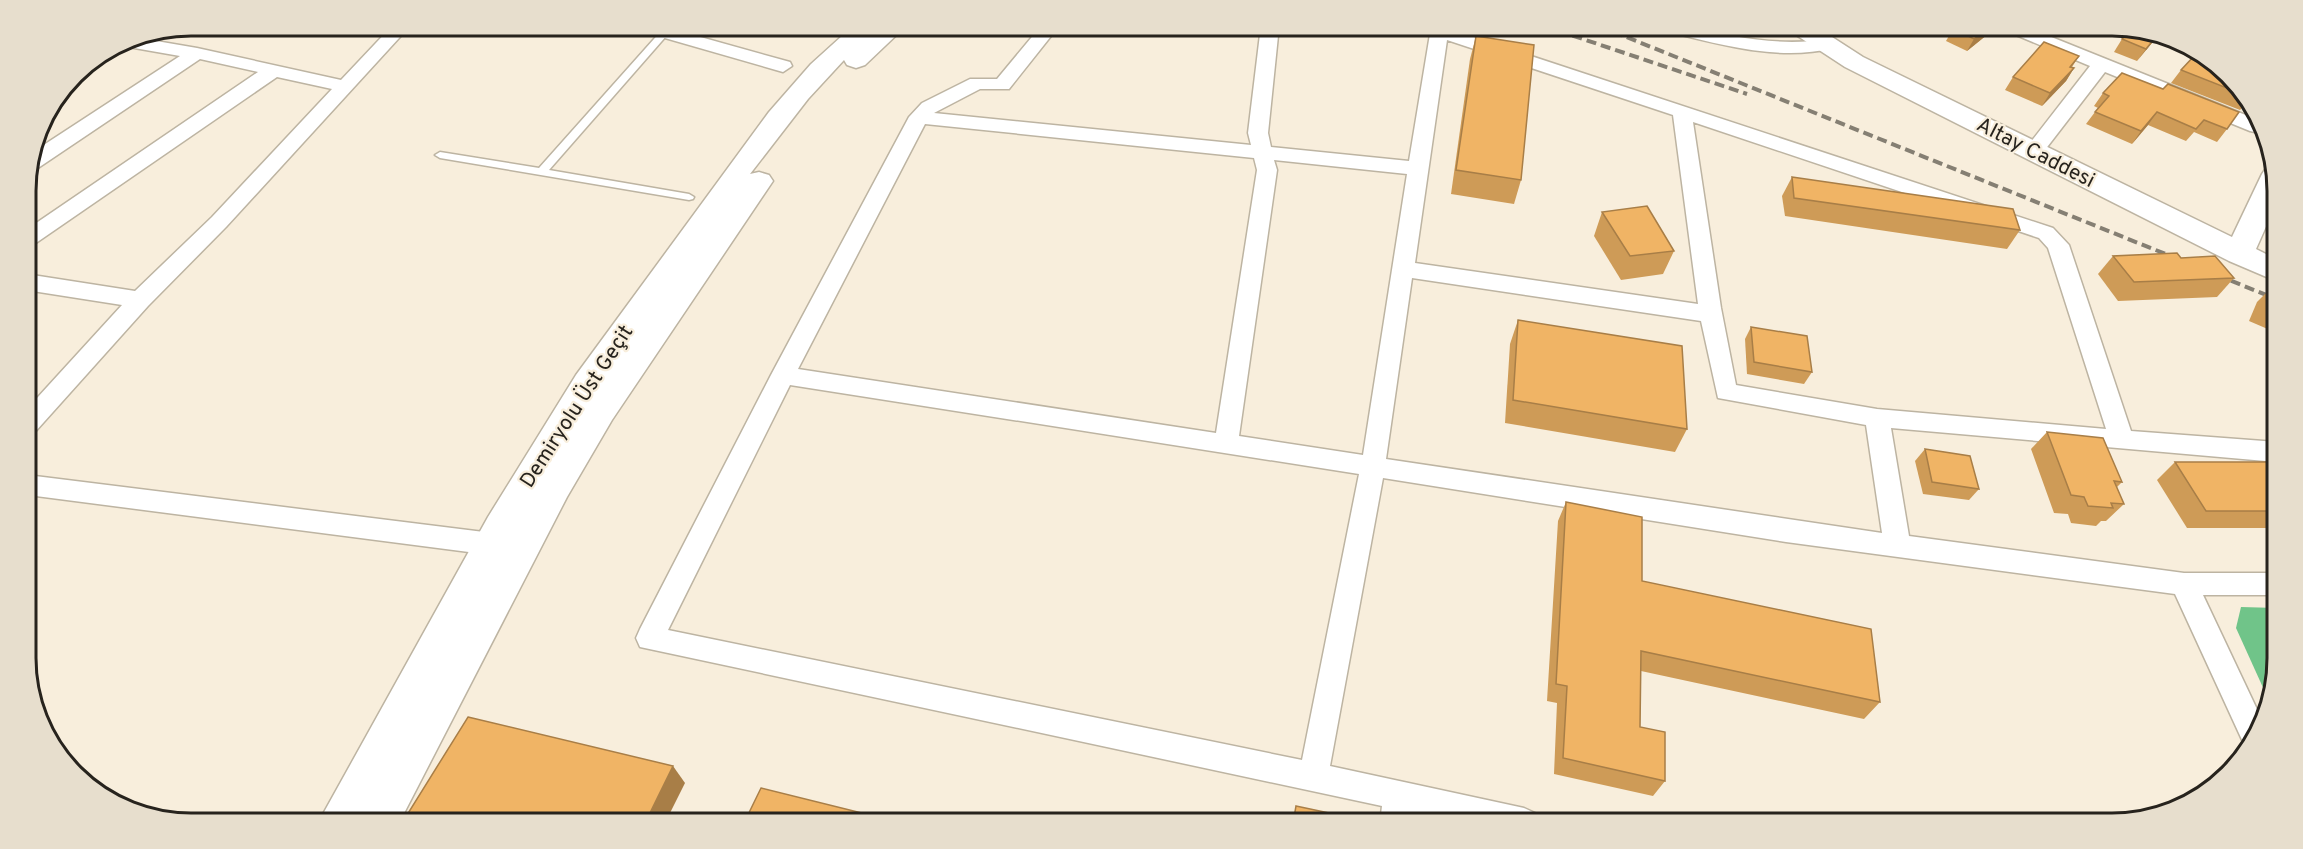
<svg xmlns="http://www.w3.org/2000/svg" width="2303" height="849" viewBox="0 0 2303 849" font-family="Overpass,sans-serif">
  <style>
    .forest { fill: #70c489 }
    .lines { fill: none; stroke-linecap: round; stroke-linejoin: round }
    .lane-casing { stroke: #bdb4a2; stroke-width: 3 }
    .street-casing { stroke: #bdb4a2; stroke-width: 3 }
    .secondary-casing { stroke: #bdb4a2; stroke-width: 3 }
    .lane { fill: #fff; fill-rule: evenodd }
    .street { fill: #fff; fill-rule: evenodd }
    .secondary { fill: #fff; fill-rule: evenodd }
    .rail { stroke: #857f73; stroke-width: 4; stroke-dasharray: 10 5; stroke-linecap: butt }
    .wall { fill: #ce9b57 }
    .shaded-wall { fill: #a87e47 }
    .building { fill: #f0b465; stroke: #a87e47; stroke-width: 1.5 }
    .labels { text-anchor: middle; stroke-width: 4.5; stroke-linejoin: round; paint-order: stroke }
    .street-label { font-size: 21px; fill: #27231d; stroke: #f8eedc }
    .rim { fill: none; stroke: #27231d; stroke-width: 3 }
  </style>
  <rect width="100%" height="100%" fill="#f8eedc"/>
  <path class="forest" d="M2241,607L2277,608V658L2270,703L2236,628Z"/>
  <g class="lines">
    <g class="lane-casing">
      <path id="lane" d="M665,29L669,32L668,34L549,170L689,194L694,197L693,199L689,200L440,158L435,155L440,152L539,168L662,30Z"/>
    </g>
    <g class="street-casing">
      <g id="street">
        <path d="M392,26H410L226,227L148,306L35,432L27,434V409L122,305L26,290V274L135,291L212,217L332,89L277,77L33,245L26,247V230L258,72L200,59L38,168L29,169L33,152L180,56L117,45L133,37L197,48L341,80Z"/>
        <path d="M634,26H661L790,62L792,66L783,72L776,70L637,30Z"/>
        <path d="M1041,26H1059L1009,89H980L934,113L1251,145L1248,133L1261,26H1279L1268,133L1271,147L1409,161L1430,34L1418,30L1415,26H1440L2053,228L2069,245L2131,431L2277,442V462L1891,428L1909,536L2184,573H2277V595H2203L2262,720L2245,743L2243,742L2175,594L1786,542L1383,478L1330,766L1524,808L1535,813L1539,823H1460L1411,812L1410,823H1380L1382,806L640,647L636,638L640,629L771,375L909,117L922,103L970,79H997ZM1447,40L1673,115L1698,304L1415,263ZM1693,122L2039,238L2048,248L2106,429L1877,409L1736,385L1721,308ZM925,124L1254,158L1257,170L1216,433L798,369ZM1274,160L1407,174L1363,455L1239,436L1277,170ZM1412,278L1701,321L1718,398L1866,425L1882,533L1386,459ZM790,385L1359,474L1302,760L668,630Z"/>
        <path d="M1672,26H1687C1734,37 1780,47 1828,39L1837,44L1834,48C1780,61 1726,46 1673,33L1670,29Z"/>
        <path d="M2001,26H2024L2253,118L2259,133L2250,131L2105,72L2041,155H2027L2024,151L2027,147L2090,66L2004,30Z"/>
        <path d="M27,475L492,533L501,536L505,544L501,552L492,555L28,495Z"/>
      </g>
    </g>
    <g class="secondary-casing">
      <g id="secondary">
        <path d="M853,26H906L865,65L856,68L847,65L844,60L808,99L750,174L759,172L769,175L773,181L612,420L567,497L399,823H318L488,517L576,375L769,112L811,64Z"/>
        <path d="M1787,26H1815L1863,57L2232,237L2262,174L2266,168L2274,165L2276,204L2256,249L2276,259V281L2229,261L1845,67L1790,31Z"/>
      </g>
    </g>
    <use href="#lane" class="lane"/>
    <use href="#street" class="street"/>
    <use href="#secondary" class="secondary"/>
    <g class="rail">
      <path d="M1544,26L1747,94"/>
      <path d="M1599,26L2178,259"/>
      <path d="M2217,275L2276,299"/>
    </g>
  </g>
  <g class="wall">
    <path d="M1953,29L1988,34L1967,51L1946,41Z"/>
    <path d="M2160,33L2137,61L2114,52L2122,39Z"/>
    <path d="M1476,36L1521,180L1514,204L1451,194L1470,59Z"/>
    <path d="M2079,56L2072,67L2074,68L2066,81L2042,106L2005,90L2013,77Z"/>
    <path d="M2181,70L2237,82L2246,103L2240,110L2171,83Z"/>
    <path d="M2122,73L2227,129L2217,142L2194,132L2186,141L2148,125L2132,144L2086,124L2098,108L2094,106L2103,93Z"/>
    <path d="M1792,177L2020,230L2007,249L1785,216L1782,196Z"/>
    <path d="M1602,212L1674,251L1663,274L1621,280L1594,236Z"/>
    <path d="M2113,256L2181,258L2234,278L2217,297L2118,301L2098,274Z"/>
    <path d="M2275,284L2276,285L2277,333L2249,321L2257,302Z"/>
    <path d="M1518,320L1687,429L1675,452L1505,423L1510,344Z"/>
    <path d="M1751,327L1812,372L1804,384L1747,374L1745,339Z"/>
    <path d="M2047,432L2122,482L2117,487L2124,504L2106,521H2101L2096,526L2071,523L2068,514L2054,513L2031,449Z"/>
    <path d="M1925,449L1979,489L1969,500L1923,494L1915,461Z"/>
    <path d="M2175,462H2277V528H2187L2157,480Z"/>
    <path d="M1566,502L1642,581L1880,702L1864,719L1641,671L1640,727L1665,781L1653,796L1554,774L1557,703L1547,701L1558,521Z"/>
  </g>
  <g class="shaded-wall">
    <path d="M1991,26H1994L1988,34L1967,51L1974,39Z"/>
    <path d="M2159,33H2160L2137,61L2146,49Z"/>
    <path d="M2074,68L2066,81L2042,106L2050,93Z"/>
    <path d="M2157,112L2148,125L2132,144L2141,131Z"/>
    <path d="M673,766L685,783L665,823H645Z"/>
  </g>
  <g class="building">
    <path d="M1957,26H1991L1974,39L1953,29Z"/>
    <path d="M2131,29L2159,33L2146,49L2122,39Z"/>
    <path d="M1476,36L1534,45L1521,180L1456,170Z"/>
    <path d="M2044,42L2079,56L2070,67L2074,68L2050,93L2013,77Z"/>
    <path d="M2195,55L2237,82L2242,94L2181,70Z"/>
    <path d="M2122,73L2163,89L2168,84L2239,112L2227,129L2204,120L2196,129L2157,112L2141,131L2095,112L2109,96L2103,93Z"/>
    <path d="M1792,177L2013,209L2020,230L1794,198Z"/>
    <path d="M1647,206L1674,251L1630,256L1602,212Z"/>
    <path d="M2177,253L2181,258L2215,256L2234,278L2134,282L2113,256Z"/>
    <path d="M2275,284L2276,285V307L2267,303Z"/>
    <path d="M1518,320L1682,346L1687,429L1513,400Z"/>
    <path d="M1751,327L1807,336L1812,372L1754,362Z"/>
    <path d="M2047,432L2103,438L2122,482L2114,481L2124,504L2111,503L2113,508L2088,506L2084,497L2071,495Z"/>
    <path d="M1925,449L1970,456L1979,489L1932,482Z"/>
    <path d="M2175,462H2277V511H2206Z"/>
    <path d="M1566,502L1642,517V581L1871,629L1880,702L1641,651L1640,727L1665,732V781L1563,758L1567,686L1556,684Z"/>
    <path d="M468,717L673,766L645,823H402Z"/>
    <path d="M761,788L902,823H744Z"/>
    <path d="M1296,806L1367,821L1366,823H1293Z"/>
    <path d="M1422,818L1446,823H1421Z"/>
  </g>
  <g class="labels">
    <g class="street-label">
      <text transform="translate(2036 152) rotate(27)" y="7">Altay Caddesi</text>
      <text transform="translate(576 406) rotate(-57)" y="7">Demiryolu Üst Geçit</text>
    </g>
  </g>
  <path d="M0 0H2303V849H0ZM191 36H2112A155 155 0 0 1 2267 191V658A155 155 0 0 1 2112 813H191A155 155 0 0 1 36 658V191A155 155 0 0 1 191 36Z" fill="#e7decd" fill-rule="evenodd"/>
  <path class="rim" d="M191 36H2112A155 155 0 0 1 2267 191V658A155 155 0 0 1 2112 813H191A155 155 0 0 1 36 658V191A155 155 0 0 1 191 36Z"/>
</svg>
